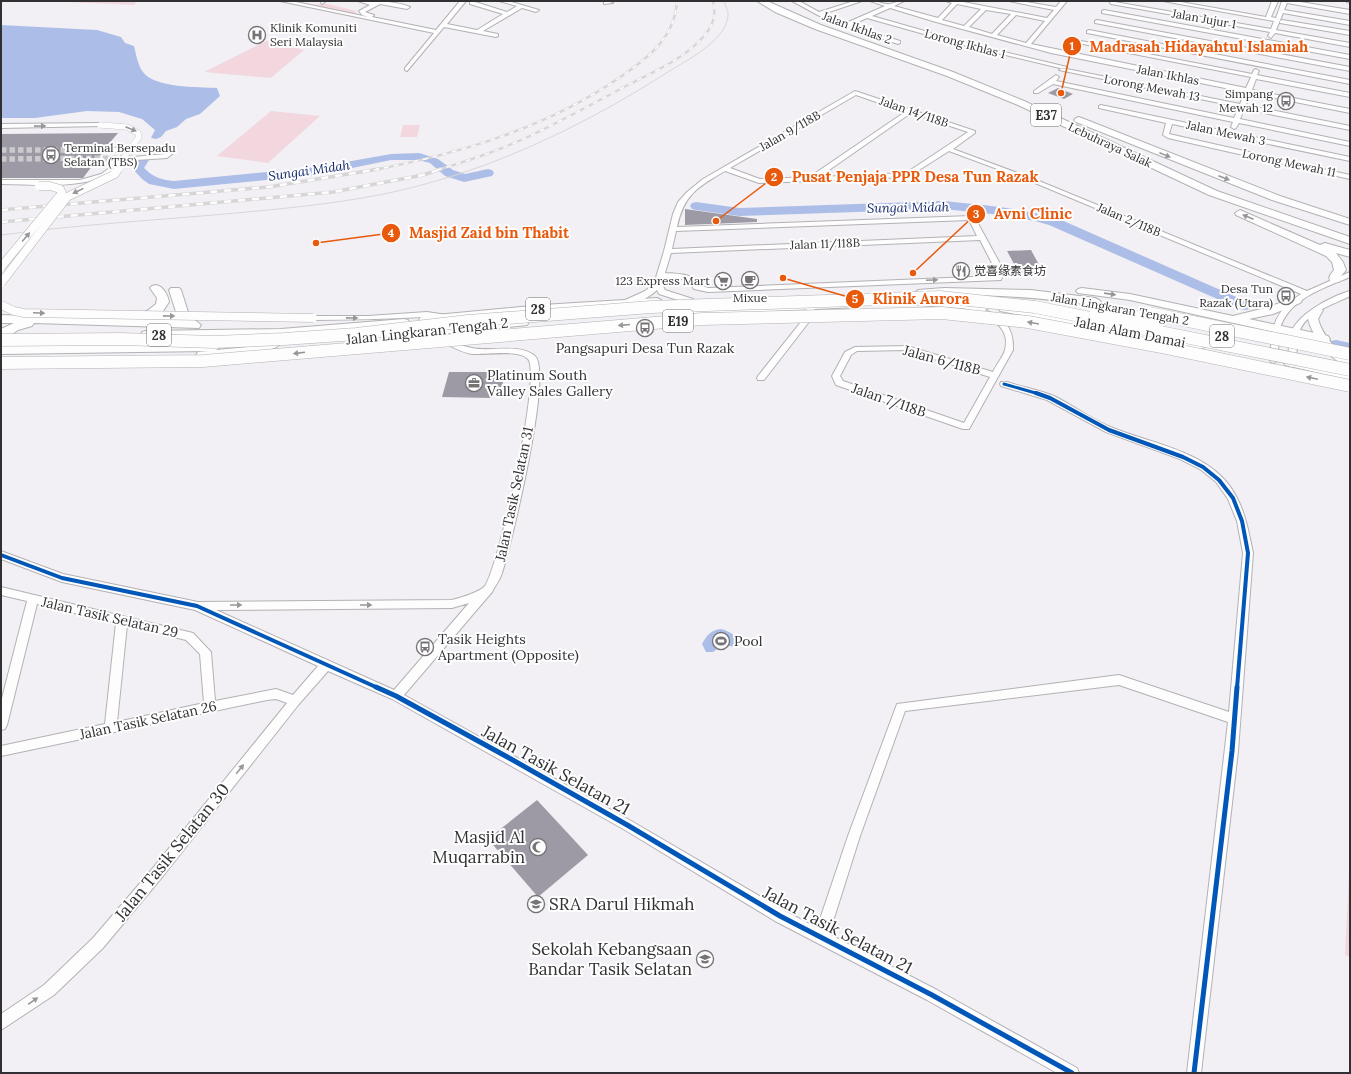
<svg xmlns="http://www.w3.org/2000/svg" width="1351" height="1074" viewBox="0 0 1351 1074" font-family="Lora,'Noto Sans SC',serif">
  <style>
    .green { fill: #f2d7de }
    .water { fill: #acbee7 }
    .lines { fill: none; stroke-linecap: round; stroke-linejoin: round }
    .river { fill: #acbee7; fill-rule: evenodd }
    .building { fill: #9d9aa6 }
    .minor-tunnel { stroke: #cbcacd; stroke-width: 5.5; stroke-dasharray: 5.5 3; stroke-linecap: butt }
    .minor-casing { stroke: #b3b1b4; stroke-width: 2 }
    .major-casing { stroke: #b3b1b4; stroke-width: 2 }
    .highway-casing { stroke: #b3b1b4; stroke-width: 2 }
    .minor { fill: #fdfdfd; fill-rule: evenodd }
    .major { fill: #fdfdfd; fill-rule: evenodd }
    .highway { fill: #fdfdfd; fill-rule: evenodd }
    .tram { stroke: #d7d6d7; stroke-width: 1 }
    .rail-far1-casing { stroke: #d7d6d7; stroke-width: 2.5 }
    .rail-casing { stroke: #d7d6d7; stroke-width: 3.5 }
    .rail-far1 { stroke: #fefdfe; stroke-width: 1.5; stroke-dasharray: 5; stroke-linecap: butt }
    .rail { stroke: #fefdfe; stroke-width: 2.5; stroke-dasharray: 7; stroke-linecap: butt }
    .minor-bridge-far1-casing { stroke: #b3b1b4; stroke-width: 6; stroke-linecap: butt }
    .minor-bridge-casing { stroke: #b3b1b4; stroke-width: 9; stroke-linecap: butt }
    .highway-bridge-casing { stroke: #b3b1b4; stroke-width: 13; stroke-linecap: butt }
    .minor-bridge-far1 { stroke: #fdfdfd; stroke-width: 5.5 }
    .minor-bridge { stroke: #fdfdfd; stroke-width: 8 }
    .highway-bridge { stroke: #fdfdfd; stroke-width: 12 }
    .cycleway-far2-casing { stroke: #fefdfe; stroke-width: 5 }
    .cycleway-far1-casing { stroke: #fefdfe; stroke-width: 6 }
    .cycleway-casing { stroke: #fefdfe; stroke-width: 8 }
    .cycleway-far2 { stroke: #0057b8; stroke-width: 3 }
    .cycleway-far1 { stroke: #0057b8; stroke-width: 4 }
    .cycleway { stroke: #0057b8; stroke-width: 5 }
    .oneway { fill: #979698 }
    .labels { text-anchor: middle; stroke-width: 4; stroke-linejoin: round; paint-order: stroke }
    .far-street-label { font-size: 12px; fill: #313032; stroke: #fefdfe }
    .far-poi-label { font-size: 12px; fill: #313032; stroke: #fefdfe; text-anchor: start }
    .shield { fill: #fefdfe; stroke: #6e6e6f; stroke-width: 1 }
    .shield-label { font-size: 13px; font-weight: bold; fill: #313032 }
    .far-water-label { font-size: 13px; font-style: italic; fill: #11276a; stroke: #fefdfe }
    .street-label { font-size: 14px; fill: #313032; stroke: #fefdfe }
    .poi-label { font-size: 14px; fill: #313032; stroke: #fefdfe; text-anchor: start }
    .near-street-label { font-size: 17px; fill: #313032; stroke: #fefdfe }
    .near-poi-label { font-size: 17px; fill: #313032; stroke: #fefdfe; text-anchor: end }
    .leader { fill: none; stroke: #e8590c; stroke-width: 1.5 }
    .callout-dot { fill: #e8590c; stroke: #fefdfe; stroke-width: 1.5 }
    .mark-label { font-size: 12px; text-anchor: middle; font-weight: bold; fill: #fff }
    .callout-label { font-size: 15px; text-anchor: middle; font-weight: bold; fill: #e8590c; stroke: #fefdfe; stroke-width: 4; stroke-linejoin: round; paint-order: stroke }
  </style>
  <rect width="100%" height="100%" fill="#f2f0f4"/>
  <g class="green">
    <path d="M47,1H137L134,5Z"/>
    <path d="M291,1C301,1 316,7 324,3L356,11L355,12L359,15Z"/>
    <path d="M266,41L304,50L271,78L204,72Z"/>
    <path d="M271,111L320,116L268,163L217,156Z"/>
    <path d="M403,125H420L417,137H400Z"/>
    <path d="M1349,874H1350V957L1345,955Z"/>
  </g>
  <g class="water">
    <path d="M1,25L97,30L121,37L125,43L134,46C136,54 138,66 143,72C154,88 198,87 217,88L220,96L200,114L186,119L177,127L166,131L161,137L156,139L151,138L155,130L142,119L119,112L87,111L35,118H1Z"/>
    <path d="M721,629C729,631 736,635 739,643L737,647L723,645L713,652H706L702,644C707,635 711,630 721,629Z"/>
  </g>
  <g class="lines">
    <g class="river">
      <path d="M419,153L438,159L453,170L465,174L488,169L492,170L494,173L492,176L464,182L445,176L430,163L418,160H391L318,175L174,189L149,184L142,179L132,168L139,158H147L149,160L144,168C153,177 161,180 174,181L318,167L391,154Z"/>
      <path d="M944,201C983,205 1021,208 1059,219L1250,303L1252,306L1250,309L1245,310L1240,309L1049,225L1035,221L1001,215L944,209L739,216L696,210L692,209L690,206L692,203L696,202L739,208Z"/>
      <path d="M1336,340L1350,343V351L1331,347L1329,344L1331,341Z"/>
    </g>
  </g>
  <g class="building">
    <path d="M1058,88L1073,94L1064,99L1048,93Z"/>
    <path d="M118,133L107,146L100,149V150L102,153L83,178H1V134Z"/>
    <path d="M685,209L757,219V222L685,225Z"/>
    <path d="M1031,250L1043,272L1019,273L1007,251Z"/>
    <path d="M449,372H505L502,387H493L491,398L442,397Z"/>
    <path d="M537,800L588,855L538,897L488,839Z"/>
  </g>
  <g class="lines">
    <g class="minor-tunnel">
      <path d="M1,150H104"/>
      <path d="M1,159L136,158"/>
    </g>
    <g class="minor-casing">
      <g id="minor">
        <path d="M280,1H291L368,17L362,15L359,11L370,5L358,1C372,1 398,1 410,7L407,9L380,4L365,12L374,15L372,17L436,30L460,1H466L447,24L477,30L503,14L470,4V2L472,1L507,12L517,6L499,1H508L539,10L536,12L522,8L483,31L498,34V36L496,37L444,27L407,71L405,70V68L434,33Z"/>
        <path d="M320,1H326L322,4Z"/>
        <path d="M606,1L613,3L604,4V2Z"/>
        <path d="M792,1H799L819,12L854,1H862L823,14L846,23L885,6L870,1C877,1 885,5 890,4C895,3 898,1 904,1L894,6L938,18L952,3L946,1H958L1047,18L1054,10L1009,1H1020L1056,7L1061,1H1067L1031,44L1246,88L1251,77L1078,43L1081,41L1252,74L1254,70L1256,69L1259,71L1257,75L1350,93V97L1256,79L1252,90L1350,109V113L1250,93L1246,105L1350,126V130L1244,109L1240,119L1350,142V146L1239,123L1236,128L1234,129L1231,127L1233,122L1053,84L1038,93H1034V91L1056,75L1059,77L1056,81L1234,118L1239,107L1059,70L1062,68L1240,104L1245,92L1051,53L936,22L890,8L872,16L967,43L1067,67L1064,69L963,45L867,18L851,25L900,41V43L898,44L827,20ZM957,4L981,9L964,26L942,20ZM986,10L1011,14L992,34L969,27ZM1016,15L1045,21L1026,43L997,35Z"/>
        <path d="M1109,1L1271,29L1274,21L1163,1H1175L1266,17L1272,1H1278L1271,17L1276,18L1282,1H1294L1350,10V14L1287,3L1284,10L1350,21V25L1283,13L1276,30L1350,43V47L1275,33L1271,38L1268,36L1270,32L1111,4Z"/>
        <path d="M1346,1H1350V3L1347,2Z"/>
        <path d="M1104,10L1350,55V59L1102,13V11Z"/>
        <path d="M1097,20L1350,67V71L1095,23V21Z"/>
        <path d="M1282,20L1350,31V35L1280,23V21Z"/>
        <path d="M1089,30L1350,80V84L1087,33V31Z"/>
        <path d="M855,91L975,131V133L953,149L1039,181L1307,291L1350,272V277C1324,288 1288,299 1280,329C1277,339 1279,350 1278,360L1274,363L1271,362L1270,360C1273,327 1271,314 1301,294L1035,183L949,151L908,177L759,183L725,171C698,187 684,194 677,227L971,216L975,218L1004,271L1001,280L708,292L694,289C686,276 677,279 664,278L662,284L665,290L693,299V303H687L659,294L657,290C650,297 633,306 623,305V301L645,291L654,284L664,251L673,214L678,202L687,192L703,179ZM856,95L905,112L814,174L812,177L760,179L730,168ZM911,113L968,132L906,173L819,177ZM969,220L977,236L672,249L676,231ZM980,240L996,271L995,276L708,288L700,285C693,273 678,274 665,273L671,253Z"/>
        <path d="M1101,105L1350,157V161L1172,124L1169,134L1350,175V179L1168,138L1163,135L1166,123L1099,108V106Z"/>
        <path d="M100,123L103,125L102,126L1,128V124Z"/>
        <path d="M167,147L176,151L167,158L136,160L134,159V157L165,154L168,152H104L101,150L104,148Z"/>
        <path d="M117,163L122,164C95,192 38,184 1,184V180H80L101,174Z"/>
        <path d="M1350,291V296C1333,305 1305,312 1299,333C1296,343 1297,354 1296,364L1292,367L1289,366L1288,364C1289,354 1288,343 1291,333C1297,314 1332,296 1350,291Z"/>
        <path d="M964,304C970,303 977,307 982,309C1003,317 1014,326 1013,350L969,429H963L836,385L832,376L845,352L855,347L907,346L993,372C996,365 1003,357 1005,350C1012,324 983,314 964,308ZM906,350L990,377L964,423L843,381L840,376L851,355L857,351Z"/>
        <path d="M808,306H814L815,308L812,318L764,380H758L757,378L758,376L804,318Z"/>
        <path d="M427,312L447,315L451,317C445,322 432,316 424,317C387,319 350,320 313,320L309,318L313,316H368Z"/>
        <path d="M411,333C434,328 452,345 472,348C490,352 520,343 535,356C553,373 511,545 502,573C500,580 495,586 492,592L404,695L633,822L785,911L817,928L848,836L897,704L1119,675L1229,712L1243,553L1237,521L1228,499L1216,482L1200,469L1180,459L1106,432L1047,400L1001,386L1000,384L1001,382H1007C1022,387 1039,390 1054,396C1074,406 1092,420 1113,428C1155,445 1215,452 1237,498C1246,515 1249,534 1253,553L1238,751L1201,1073H1187L1228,722L1119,685L905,711L860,836L829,934L937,990L1077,1068L1079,1073H1057L927,1000L775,921L625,830L392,699L328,671L299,704L163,876L103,948L54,995L1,1030V1014L44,985L93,938L153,868L287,703L276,699L267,700L1,756V746L105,724L116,623L37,604L7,725L5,729L1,730V702L27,601L1,595V587L193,633L211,652L215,701L276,689L293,695L318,666L195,610L62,582L1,559V551L63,574L198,602L452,600C460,598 480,592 485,586C499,565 542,375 528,359C519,349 485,355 472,354C459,352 447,343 435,340C427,337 419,339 411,337ZM469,603L394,690L216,610L452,608ZM127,625L186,640L200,654L204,703L117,722Z"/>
      </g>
    </g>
    <g class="major-casing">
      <g id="major">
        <path d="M909,299L985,304L990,307L985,310L905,304L904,302L905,300Z"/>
        <path d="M1004,306L1201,343L1206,346L1201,349L1000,311L999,309L1000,307Z"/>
        <path d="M1318,307L1323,310L1318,319C1323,337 1336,349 1350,359V367C1332,363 1312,336 1308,319L1314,308Z"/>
        <path d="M1289,360L1350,374V380L1285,365L1284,363L1285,361Z"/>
      </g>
    </g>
    <g class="highway-casing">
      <g id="highway">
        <path d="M757,1H767L821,25L953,72L1024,101L1217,191L1350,237V244L1209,195L1018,105L947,76L815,29L775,12Z"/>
        <path d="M1079,117L1280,196L1350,219V225L1272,200L1076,122L1074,120L1076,118Z"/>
        <path d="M1240,210L1320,245L1325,243L1350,250V257L1336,253L1343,262L1346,270L1341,276L1339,282H1331C1327,277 1331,274 1334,270L1332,262L1326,256L1236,215L1235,213Z"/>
        <path d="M156,285C163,286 168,295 169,302L163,311L148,319L181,320L177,315L169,290L171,288H179L181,290L189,315L201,325L199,328L34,323L32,326L18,330L5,339L1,340V329L14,323H1V315L130,319L147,311L156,304L157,298L150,288L152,286Z"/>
        <path d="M944,288L1031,290L1095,298L1099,300L1101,302L1099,304L1095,306C1037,296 980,294 922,295L918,294L916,292L918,290Z"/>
        <path d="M1082,288L1130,294L1233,316L1265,308L1292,299H1300L1302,301L1300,303L1273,314L1249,319L1324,335L1328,336L1330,339L1328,342L1324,343L1130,300L1078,293L1076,291L1078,289Z"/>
        <path d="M657,298L661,300L663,302L661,304L542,313L425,324L421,323L419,320L421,317L425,316L542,305Z"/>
        <path d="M854,301L858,303L860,305L858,307L690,315L686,314L684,311L686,308L690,307Z"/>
        <path d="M523,318L527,319L529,322L527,325L380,341L376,340L374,337L376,334L380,333Z"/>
        <path d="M404,319L408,320L410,323L408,326L281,337L146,339L142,338L140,335L142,332L146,331L281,329Z"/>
        <path d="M274,340L278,341L280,344C272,355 217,358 202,359L198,358L196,355L198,352L208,351L1,354V346L214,343L218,344L220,347L216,350L248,347Z"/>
      </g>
    </g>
    <use href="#minor" class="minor"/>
    <use href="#major" class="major"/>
    <use href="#highway" class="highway"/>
    <path class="tram" d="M1,235C90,223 179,219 268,210C318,205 369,199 418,186C507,163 591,121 668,72C687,60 730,39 728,12C727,9 725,5 724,1"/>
    <g class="rail-far1-casing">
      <g id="rail-far1">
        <path d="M374,170C461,153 546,128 619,78C648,58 675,38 677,1"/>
        <path d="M437,170C471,160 509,147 540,131C569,117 598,101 626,86C653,72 685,59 705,35C714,24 716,14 713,1"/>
      </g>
    </g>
    <g class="rail-casing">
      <g id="rail">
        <path d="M1,210L269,187L379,169"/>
        <path d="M1,222L333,192L423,175L441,169"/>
      </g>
    </g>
    <use href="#rail-far1" class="rail-far1"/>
    <use href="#rail" class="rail"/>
    <g class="minor-bridge-far1-casing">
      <path id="minor-bridge-far1" d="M100,125L127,127L138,133L139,137L119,164L117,170"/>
    </g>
    <g class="minor-bridge-casing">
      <g id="minor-bridge">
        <path d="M1,267L62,193L60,189L50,186H39"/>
        <path d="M1,283L67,197L115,174L118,169"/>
        <path d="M1,305L14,311L24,313L313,318"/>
      </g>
    </g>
    <g class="highway-bridge-casing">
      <g id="highway-bridge">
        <path d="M1095,308L1159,322"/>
        <path d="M1149,313L1350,354"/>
        <path d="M1,340L121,339L214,342L284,339L356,334L468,321L651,307L940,297L1035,307L1350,370"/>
        <path d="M1,363L203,361L702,319L942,313L1028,322L1162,347L1350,386"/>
      </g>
    </g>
    <use href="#minor-bridge-far1" class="minor-bridge-far1"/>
    <use href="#minor-bridge" class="minor-bridge"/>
    <use href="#highway-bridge" class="highway-bridge"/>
    <g class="cycleway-far2-casing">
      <path id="cycleway-far2" d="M1004,384L1039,394"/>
    </g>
    <g class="cycleway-far1-casing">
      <g id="cycleway-far1">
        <path d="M1036,393L1050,398L1109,430L1183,457L1203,467L1219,480L1233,498L1242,521L1248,553L1237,688"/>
        <path d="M1,555L62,578L197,606L378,688"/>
      </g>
    </g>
    <g class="cycleway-casing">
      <g id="cycleway">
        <path d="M376,687L396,696L511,759L629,826L780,916L932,995L1072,1073"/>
        <path d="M1194,1073L1232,751L1237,687"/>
      </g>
    </g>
    <use href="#cycleway-far2" class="cycleway-far2"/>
    <use href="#cycleway-far1" class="cycleway-far1"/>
    <use href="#cycleway" class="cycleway"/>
  </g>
  <defs><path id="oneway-solid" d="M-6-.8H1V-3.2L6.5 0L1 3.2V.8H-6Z"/></defs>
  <g class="oneway">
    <use href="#oneway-solid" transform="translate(40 126) rotate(-1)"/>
    <use href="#oneway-solid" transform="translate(131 129) rotate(23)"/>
    <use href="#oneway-solid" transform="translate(1165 155) rotate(22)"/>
    <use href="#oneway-solid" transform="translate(1224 178) rotate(21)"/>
    <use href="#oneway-solid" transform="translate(78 191) rotate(154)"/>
    <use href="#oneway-solid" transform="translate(1248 217) rotate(-157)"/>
    <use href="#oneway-solid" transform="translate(26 237) rotate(-50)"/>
    <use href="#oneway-solid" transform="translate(932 280) rotate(-2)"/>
    <use href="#oneway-solid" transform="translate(1110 294) rotate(8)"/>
    <use href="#oneway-solid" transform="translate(39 313) rotate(2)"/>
    <use href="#oneway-solid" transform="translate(169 316) rotate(1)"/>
    <use href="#oneway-solid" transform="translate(352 318) rotate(1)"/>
    <use href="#oneway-solid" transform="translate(1033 323) rotate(-170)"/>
    <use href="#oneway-solid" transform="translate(624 325) rotate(175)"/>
    <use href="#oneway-solid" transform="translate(299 353) rotate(173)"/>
    <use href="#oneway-solid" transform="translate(1312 378) rotate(-168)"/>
    <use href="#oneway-solid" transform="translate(236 605)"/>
    <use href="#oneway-solid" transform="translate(366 605)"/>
    <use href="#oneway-solid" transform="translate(240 769) rotate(-51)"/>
    <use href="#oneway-solid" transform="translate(33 1001) rotate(-35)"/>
  </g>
  <defs>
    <g id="hospital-ring" transform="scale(0.9)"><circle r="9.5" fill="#fefdfe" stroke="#757376" stroke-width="1.5"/><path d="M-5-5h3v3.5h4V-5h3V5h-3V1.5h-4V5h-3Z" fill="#757376"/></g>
    <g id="bus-ring" transform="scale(0.9)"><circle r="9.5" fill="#fefdfe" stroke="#757376" stroke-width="1.5"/><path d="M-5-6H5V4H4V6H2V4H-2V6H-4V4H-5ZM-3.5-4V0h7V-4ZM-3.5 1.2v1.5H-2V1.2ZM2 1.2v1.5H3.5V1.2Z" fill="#757376"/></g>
    <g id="restaurant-ring" transform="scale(0.9)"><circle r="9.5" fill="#fefdfe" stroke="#757376" stroke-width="1.5"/><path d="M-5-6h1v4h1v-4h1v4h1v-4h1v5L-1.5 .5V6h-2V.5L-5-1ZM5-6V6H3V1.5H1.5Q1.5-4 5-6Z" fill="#757376"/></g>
    <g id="cafe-ring" transform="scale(0.9)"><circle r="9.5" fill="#fefdfe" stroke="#757376" stroke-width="1.5"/><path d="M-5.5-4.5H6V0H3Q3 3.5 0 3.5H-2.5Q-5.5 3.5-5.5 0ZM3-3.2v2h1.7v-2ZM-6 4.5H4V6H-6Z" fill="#757376"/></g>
    <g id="supermarket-ring" transform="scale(0.9)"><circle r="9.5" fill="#fefdfe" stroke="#757376" stroke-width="1.5"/><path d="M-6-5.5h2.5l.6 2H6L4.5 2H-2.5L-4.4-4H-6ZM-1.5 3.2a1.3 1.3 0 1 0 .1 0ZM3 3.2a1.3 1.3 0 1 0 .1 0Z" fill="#757376"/></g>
    <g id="office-ring" transform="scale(0.9)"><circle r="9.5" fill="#fefdfe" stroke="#757376" stroke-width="1.5"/><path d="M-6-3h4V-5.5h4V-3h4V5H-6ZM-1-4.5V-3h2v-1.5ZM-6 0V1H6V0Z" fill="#757376"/></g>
    <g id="stadium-ring" transform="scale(0.9)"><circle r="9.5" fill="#fefdfe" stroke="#757376" stroke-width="1.5"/><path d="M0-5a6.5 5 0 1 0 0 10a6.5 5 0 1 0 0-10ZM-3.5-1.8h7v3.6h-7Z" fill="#757376"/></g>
    <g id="mosque-ring" transform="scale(0.9)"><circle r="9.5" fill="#fefdfe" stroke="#757376" stroke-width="1.5"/><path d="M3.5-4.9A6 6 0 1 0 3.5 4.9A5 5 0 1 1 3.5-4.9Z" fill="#757376"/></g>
    <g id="school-ring" transform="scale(0.9)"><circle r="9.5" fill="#fefdfe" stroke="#757376" stroke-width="1.5"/><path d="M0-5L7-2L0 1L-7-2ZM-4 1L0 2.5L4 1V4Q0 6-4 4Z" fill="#757376"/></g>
  </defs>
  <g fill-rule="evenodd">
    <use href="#hospital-ring" x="257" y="35"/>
    <use href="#bus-ring" x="1286" y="101"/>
    <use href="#bus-ring" x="51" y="155"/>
    <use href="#restaurant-ring" x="961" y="271"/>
    <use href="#cafe-ring" x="750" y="280"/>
    <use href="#supermarket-ring" x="723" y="281"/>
    <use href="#bus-ring" x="1286" y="296"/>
    <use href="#bus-ring" x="645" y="328"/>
    <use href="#office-ring" x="474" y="383"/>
    <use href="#stadium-ring" x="721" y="641"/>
    <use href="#bus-ring" x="425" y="647"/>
    <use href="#mosque-ring" x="538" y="847"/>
    <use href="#school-ring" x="536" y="904"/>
    <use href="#school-ring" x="705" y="959"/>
  </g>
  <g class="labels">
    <g class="far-street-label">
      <text transform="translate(1204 19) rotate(10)" y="4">Jalan Jujur 1</text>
      <text transform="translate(857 28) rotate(20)" y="4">Jalan Ikhlas 2</text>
      <text transform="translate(965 44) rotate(15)" y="4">Lorong Ikhlas 1</text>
      <text transform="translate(1168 75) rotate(11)" y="4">Jalan Ikhlas</text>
      <text transform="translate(1152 88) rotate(11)" y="4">Lorong Mewah 13</text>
      <text transform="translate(914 112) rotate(19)" y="4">Jalan 14/118B</text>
      <text transform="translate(790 131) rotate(-30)" y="4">Jalan 9/118B</text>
      <text transform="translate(1226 133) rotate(12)" y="4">Jalan Mewah 3</text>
      <text transform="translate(1110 145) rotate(25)" y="4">Lebuhraya Salak</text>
      <text transform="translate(1289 163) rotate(12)" y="4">Lorong Mewah 11</text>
      <text transform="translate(1129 220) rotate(23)" y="4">Jalan 2/118B</text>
      <text transform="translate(825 244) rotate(-2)" y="4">Jalan 11/118B</text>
      <text transform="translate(1120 309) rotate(10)" y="4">Jalan Lingkaran Tengah 2</text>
    </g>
    <g class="far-poi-label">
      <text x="270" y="32">Klinik Komuniti<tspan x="270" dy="14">Seri Malaysia</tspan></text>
      <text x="1273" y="98" text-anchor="end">Simpang<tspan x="1273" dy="14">Mewah 12</tspan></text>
      <text x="64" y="152">Terminal Bersepadu<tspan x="64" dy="14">Selatan (TBS)</tspan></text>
      <text x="974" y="275">觉喜缘素食坊</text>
      <text x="710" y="285" text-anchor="end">123 Express Mart</text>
      <text x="1273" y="293" text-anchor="end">Desa Tun<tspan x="1273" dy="14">Razak (Utara)</tspan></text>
      <text x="750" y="302" text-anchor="middle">Mixue</text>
    </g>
    <g class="shield">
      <rect x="1031" y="104" width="30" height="22" rx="3"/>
      <rect x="526" y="298" width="24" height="22" rx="3"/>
      <rect x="663" y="310" width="30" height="22" rx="3"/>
      <rect x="147" y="324" width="24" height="22" rx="3"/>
      <rect x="1210" y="325" width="24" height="22" rx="3"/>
    </g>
    <g class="shield-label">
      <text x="1046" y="120">E37</text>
      <text x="538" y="314">28</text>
      <text x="678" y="326">E19</text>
      <text x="159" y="340">28</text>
      <text x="1222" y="341">28</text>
    </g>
    <g class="far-water-label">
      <text transform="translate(309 170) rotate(-8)" y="5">Sungai Midah</text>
      <text transform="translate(908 207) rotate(-1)" y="5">Sungai Midah</text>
    </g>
    <g class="street-label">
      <text transform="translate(427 331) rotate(-6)" y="5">Jalan Lingkaran Tengah 2</text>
      <text transform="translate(1130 332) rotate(11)" y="5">Jalan Alam Damai</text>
      <text transform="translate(942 360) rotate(15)" y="5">Jalan 6/118B</text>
      <text transform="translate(889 400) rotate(19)" y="5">Jalan 7/118B</text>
      <text transform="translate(514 494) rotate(-78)" y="5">Jalan Tasik Selatan 31</text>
      <text transform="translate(110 617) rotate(13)" y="5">Jalan Tasik Selatan 29</text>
      <text transform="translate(148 720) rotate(-12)" y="5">Jalan Tasik Selatan 26</text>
    </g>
    <g class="poi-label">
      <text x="645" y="353" text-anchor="middle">Pangsapuri Desa Tun Razak</text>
      <text x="487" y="380">Platinum South<tspan x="487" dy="16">Valley Sales Gallery</tspan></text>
      <text x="438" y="644">Tasik Heights<tspan x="438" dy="16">Apartment (Opposite)</tspan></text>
      <text x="734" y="646">Pool</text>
    </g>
    <g class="near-street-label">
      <text transform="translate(556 770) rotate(29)" y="6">Jalan Tasik Selatan 21</text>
      <text transform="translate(172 852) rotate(-51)" y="6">Jalan Tasik Selatan 30</text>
      <text transform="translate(838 930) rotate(28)" y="6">Jalan Tasik Selatan 21</text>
    </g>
    <g class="near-poi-label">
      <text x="525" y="843">Masjid Al<tspan x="525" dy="20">Muqarrabin</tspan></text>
      <text x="549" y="910" text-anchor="start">SRA Darul Hikmah</text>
      <text x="692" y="955">Sekolah Kebangsaan<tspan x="692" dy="20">Bandar Tasik Selatan</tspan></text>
    </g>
  </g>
  <path class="leader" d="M1061 93L1072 46M716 221L774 177M913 273L976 214M316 243L391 233M783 278L855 299"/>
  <g class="callout-dot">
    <circle cx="1061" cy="93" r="4"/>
    <circle cx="716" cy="221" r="4"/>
    <circle cx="913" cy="273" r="4"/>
    <circle cx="316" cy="243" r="4"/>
    <circle cx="783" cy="278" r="4"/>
    <circle cx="1072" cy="46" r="10"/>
    <circle cx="774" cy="177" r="10"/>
    <circle cx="976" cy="214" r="10"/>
    <circle cx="391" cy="233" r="10"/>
    <circle cx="855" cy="299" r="10"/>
  </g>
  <g class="mark-label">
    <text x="1072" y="50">1</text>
    <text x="774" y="181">2</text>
    <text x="976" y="218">3</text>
    <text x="391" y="237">4</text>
    <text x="855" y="303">5</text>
  </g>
  <g class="callout-label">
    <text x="1199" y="52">Madrasah Hidayahtul Islamiah</text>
    <text x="915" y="182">Pusat Penjaja PPR Desa Tun Razak</text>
    <text x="1033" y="219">Avni Clinic</text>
    <text x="489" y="238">Masjid Zaid bin Thabit</text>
    <text x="921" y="304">Klinik Aurora</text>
  </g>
  <rect width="1351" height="1074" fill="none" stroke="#313032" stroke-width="4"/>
</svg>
